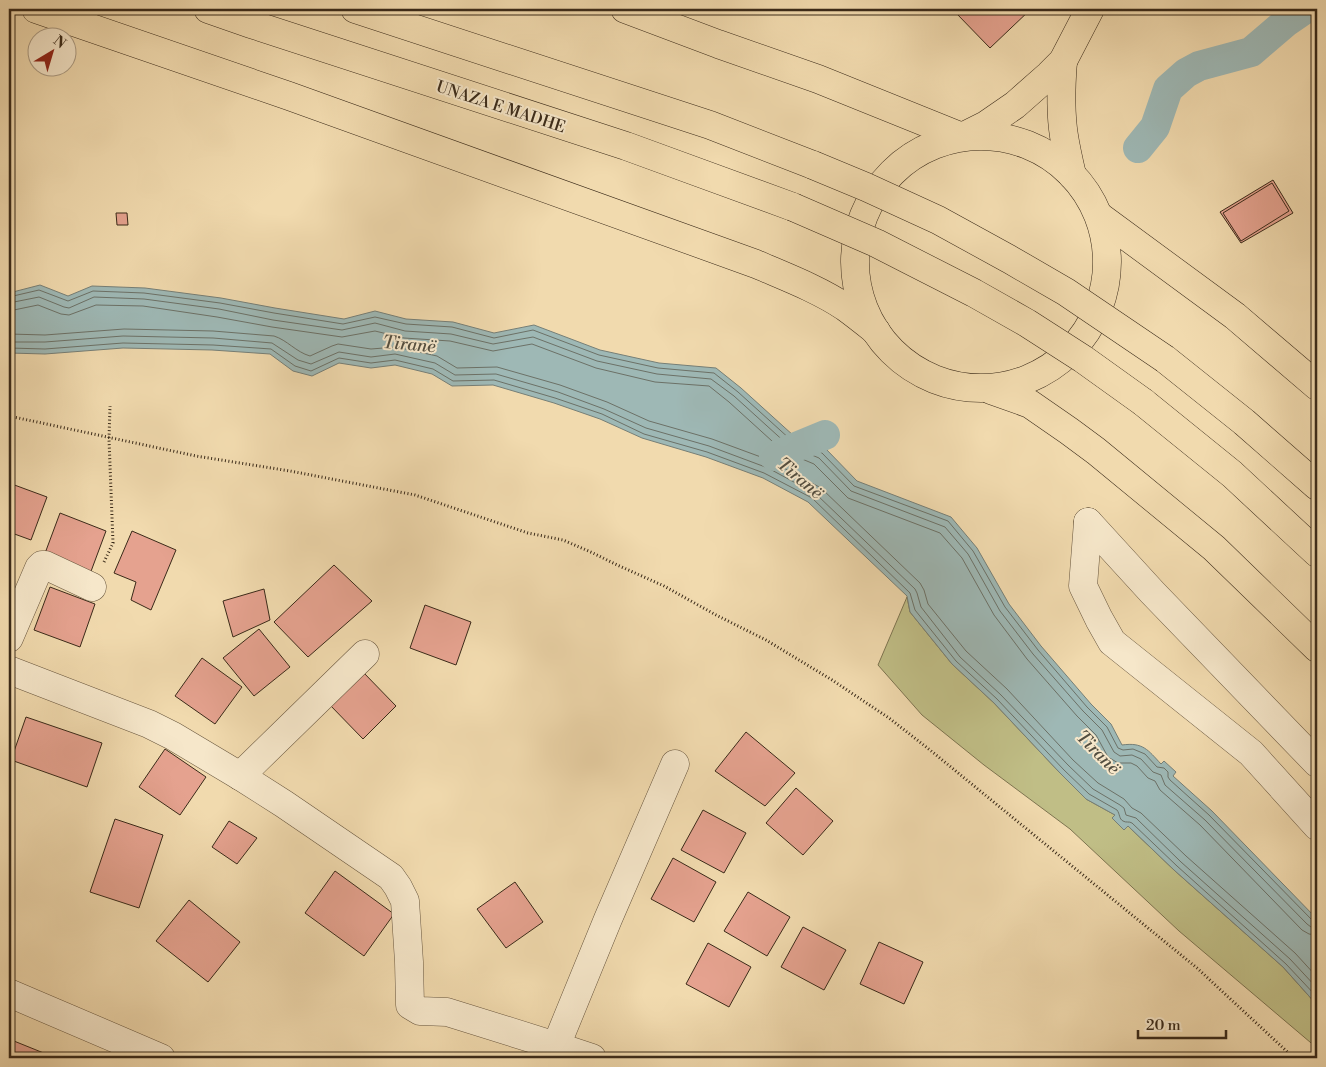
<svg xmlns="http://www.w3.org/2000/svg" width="1326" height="1067" viewBox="0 0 1326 1067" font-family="'Libre Bodoni',serif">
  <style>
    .green { fill: #c0be86; stroke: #7d7450 }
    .water { fill: #9eb8b5; stroke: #767f77 }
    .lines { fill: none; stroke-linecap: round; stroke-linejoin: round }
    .shore { stroke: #6c7167; stroke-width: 1 }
    .canal { stroke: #9eb8b5; stroke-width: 30 }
    .building { fill: #e5a28f; stroke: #3a2a19 }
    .minor-casing { stroke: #68563e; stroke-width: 29 }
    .major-casing { stroke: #3a2a19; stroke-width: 29 }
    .highway-casing { stroke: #3a2a19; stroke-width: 29 }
    .path { stroke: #3a2a19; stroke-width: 3; stroke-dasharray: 1 2.5; stroke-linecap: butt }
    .minor { stroke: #f6e7ca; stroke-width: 28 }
    .major { stroke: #f1daae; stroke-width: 28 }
    .highway { stroke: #f1daae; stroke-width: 28 }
    .highway-bridge-casing { stroke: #3a2a19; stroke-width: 29; stroke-linecap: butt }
    .highway-bridge { stroke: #f1daae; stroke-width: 28 }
    .labels { text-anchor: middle; stroke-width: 4; stroke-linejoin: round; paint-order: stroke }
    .street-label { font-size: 16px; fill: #3a2a19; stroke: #f6e7ca }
    .water-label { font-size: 18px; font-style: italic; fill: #534e40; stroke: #f6e7ca }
  </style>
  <rect width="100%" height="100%" fill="#f1daae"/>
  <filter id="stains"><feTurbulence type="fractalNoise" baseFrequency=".004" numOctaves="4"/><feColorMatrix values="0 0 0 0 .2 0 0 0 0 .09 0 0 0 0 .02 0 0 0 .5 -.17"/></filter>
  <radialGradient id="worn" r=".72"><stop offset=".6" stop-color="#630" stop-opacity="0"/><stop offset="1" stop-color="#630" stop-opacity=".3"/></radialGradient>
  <path class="green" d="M907,597L910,612L952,664L994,703L1060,773L1086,799L1115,815L1125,829L1128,826L1174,870L1283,967L1317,1005V1048L1179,931L1070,829L984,765L922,715L878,665Z"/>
  <path class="water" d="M40,285L68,296L92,286L145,288L221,298L275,308L344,319L375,311L406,319L453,322L494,333L534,325L600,350L659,363L716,368L741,388L794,436L825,448L857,481L951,517L977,548L1009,604L1041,646L1091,704L1111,724L1122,745C1143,742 1148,750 1161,764L1164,761L1176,772L1173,776L1212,811L1317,919V1005L1283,967L1174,870L1128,826L1124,830L1112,818L1115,815L1086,799L1060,773L994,703L952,664L910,612L907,596L808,502L763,478L706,457L642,438L600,419L554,403L493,385L452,386L432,374L395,365L371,368L339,363L312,376L293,371L270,354L212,350L123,348L45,354L9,353V293Z"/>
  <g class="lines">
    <g class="shore">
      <path d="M9,297L39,290L68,301L93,291L144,293L220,303L274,313L343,324L375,317L406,324L452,327L494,338L533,330L599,355L658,368L714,373L738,392L791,440L822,453L854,486L948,521L973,551L1005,607L1038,650L1087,707L1107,727L1118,748L1123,750L1133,749L1145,754L1157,767L1164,768L1168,772V777L1170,780L1209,815L1312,920L1317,921"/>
      <path d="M9,303L39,297L64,307L69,308L94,297L144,299L219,309L273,320L342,330L375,323L405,331L451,334L493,344L533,337L597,361L657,374L711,379L734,396L788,445L819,458L851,491L945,527L968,554L1000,611L1033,654L1083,711L1102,730L1114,752L1120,756L1132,755L1141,759L1153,772L1161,775L1165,785L1205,820L1307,924L1311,927L1317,928"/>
      <path d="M9,311L38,305L61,314L69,315L96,305L143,306L217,317L272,327L342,337L375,331L404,338L450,341L493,351L532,344L596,368L655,382L709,386L729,402L783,451L814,464L848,498L940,533L962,558L994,615L1027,659L1077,716L1096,735L1108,757L1118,763H1131L1137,766L1148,778L1155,781L1160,790L1200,825L1302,930L1309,934L1317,935"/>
      <path d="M9,334L45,335L124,329L213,331L274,336C287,340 296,352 310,356L332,346L338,344L371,349L396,347L437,356L457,368L497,367L560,385L607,402L649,421L712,439L769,460L821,488L920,583L924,590L928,604L966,651L1007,689L1073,760L1098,783L1124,799L1132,808L1141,813L1186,856L1295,953L1317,977"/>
      <path d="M9,342H45L123,336L213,338L272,343L298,360L311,364L339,352L371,357L395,354L435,363L455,375L496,374L558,392L604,409L646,428L709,446L768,468L816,494L915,589L917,593L921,607L960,657L1001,695L1068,765L1093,789L1120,805L1124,808L1126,815L1136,818L1181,862L1290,959L1317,988"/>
      <path d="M9,348L45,349L123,343L213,345L271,349L295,366L311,371L339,358L371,363L395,360L433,369L453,381L494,380L555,398L602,414L644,434L707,452L764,473L812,498L910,593L915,610L956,661L997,699L1064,770L1089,794L1117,810C1120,814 1119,819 1123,821C1126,823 1129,821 1132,823L1177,866L1286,964L1317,997"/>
    </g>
    <g class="canal">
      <path d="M1138,148L1155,127L1168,89L1186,73L1199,66L1251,52L1286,22L1305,9"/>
      <path d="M774,456L825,435"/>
    </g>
  </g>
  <g class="building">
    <path d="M960,9H1031L990,48L956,13Z"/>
    <path d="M1273,180L1293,213L1241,243L1220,212Z"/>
    <path d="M1272,183L1289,211L1241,241L1223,213Z"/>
    <path d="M116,213H127L128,225H117Z"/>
    <path d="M9,483L47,497L31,540L9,532Z"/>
    <path d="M60,513L106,531L90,574L44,556Z"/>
    <path d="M132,531L176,550L151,610L131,600L136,582L114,573Z"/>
    <path d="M334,565L372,601L308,657L274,622Z"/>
    <path d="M50,587L95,604L80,647L34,630Z"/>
    <path d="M264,589L270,620L233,637L223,601Z"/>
    <path d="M425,605L471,622L456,665L410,648Z"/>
    <path d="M259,629L290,667L254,696L223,658Z"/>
    <path d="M202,658L242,687L215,724L175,696Z"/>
    <path d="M362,671L396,706L363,739L329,704Z"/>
    <path d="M26,717L102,743L87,787L11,760Z"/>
    <path d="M746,732L795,773L765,806L715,771Z"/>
    <path d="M165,749L206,777L180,815L139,787Z"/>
    <path d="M796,788L833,821L803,855L766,823Z"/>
    <path d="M703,810L746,833L724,873L681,850Z"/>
    <path d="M115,819L163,835L139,908L90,892Z"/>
    <path d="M229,821L257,838L237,864L212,847Z"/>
    <path d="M673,858L716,882L694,922L651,899Z"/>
    <path d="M335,871L394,914L364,956L305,913Z"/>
    <path d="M515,882L543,922L506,948L477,909Z"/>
    <path d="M748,892L790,917L767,956L724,931Z"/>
    <path d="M189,900L240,942L208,982L156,941Z"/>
    <path d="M803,927L846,950L824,990L781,967Z"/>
    <path d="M879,942L923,962L904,1004L860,984Z"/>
    <path d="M708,943L751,967L729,1007L686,984Z"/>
    <path d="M9,1039L56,1058H9Z"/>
  </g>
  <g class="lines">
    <g class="minor-casing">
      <g id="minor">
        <path d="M1088,522L1083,586L1099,619L1112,642L1251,753L1317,826"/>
        <path d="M1088,522L1152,592L1317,763"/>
        <path d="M9,638L39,568L42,565H45L92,587"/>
        <path d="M9,670L149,724L173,736L240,776L284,804L391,877L398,887L405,901L409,962L410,1005L420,1011L447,1012L556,1046L592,1058"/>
        <path d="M240,776L365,654"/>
        <path d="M9,993L161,1058"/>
        <path d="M556,1046L608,919L675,764"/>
      </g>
    </g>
    <g class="major-casing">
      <g id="major">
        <path d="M1063,61C1061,86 1060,111 1064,136C1066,149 1069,162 1072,175"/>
        <path d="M964,136L986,125L1015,105L1049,75L1063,61L1090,9"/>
        <circle cx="981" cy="262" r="126"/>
      </g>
    </g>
    <g class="highway-casing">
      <g id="highway">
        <path d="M36,9L289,96L756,264C786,277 818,289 845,307C856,315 866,323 876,331"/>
        <path d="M208,9L251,24L626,146L793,207"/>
        <path d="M355,9L710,125L813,165"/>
        <path d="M625,9L718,44L818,79L962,137"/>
        <path d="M1099,216L1235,316L1317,386"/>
        <path d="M1165,359L1244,422L1317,486"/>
        <path d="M991,390L1030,404L1069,431L1096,451L1214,548L1317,648"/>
        <path d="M1143,402L1232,474L1317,553"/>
      </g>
    </g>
    <g class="path">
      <path d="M9,416L196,456L290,471L415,495L528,533L563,540L593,553L615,564L664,586L716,615L766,640L832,680L889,718L930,750L1197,968L1294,1058"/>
      <path d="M104,562L113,543L109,439L110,406"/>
    </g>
    <use href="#minor" class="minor"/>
    <use href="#major" class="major"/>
    <use href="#highway" class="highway"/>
    <g class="highway-bridge-casing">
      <g id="highway-bridge">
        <path d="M813,165L866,187L938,220L1009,259L1066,292L1165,359"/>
        <path d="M793,207L876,243L974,293L1027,323L1083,359L1143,402"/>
      </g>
    </g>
    <use href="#highway-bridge" class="highway-bridge"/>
  </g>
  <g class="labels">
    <g class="street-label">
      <text transform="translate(501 106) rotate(18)" y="6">UNAZA E MADHE</text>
    </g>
    <g class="water-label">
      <text transform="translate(409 344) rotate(5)" y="6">Tiranë</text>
      <text transform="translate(800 478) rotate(40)" y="6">Tiranë</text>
      <text transform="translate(1098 752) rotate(45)" y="6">Tiranë</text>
    </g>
  </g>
  <rect width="1326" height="1067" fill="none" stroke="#f1daae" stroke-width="30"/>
  <rect x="10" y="10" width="1306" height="1047" fill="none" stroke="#3a2a19" stroke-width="2.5"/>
  <rect x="15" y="15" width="1296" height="1037" fill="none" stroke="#3a2a19"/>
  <g transform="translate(52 52) rotate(38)"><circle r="24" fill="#f6e7ca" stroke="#ab9b83"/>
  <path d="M0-4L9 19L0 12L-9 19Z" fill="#8f2418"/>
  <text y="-8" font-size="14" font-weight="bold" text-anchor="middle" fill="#3a2a19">N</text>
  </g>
  <path d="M1138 1030v8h88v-8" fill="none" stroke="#3a2a19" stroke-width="2.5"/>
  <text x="1146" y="1030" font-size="15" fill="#3a2a19" stroke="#f6e7ca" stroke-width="4" paint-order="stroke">20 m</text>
  <rect width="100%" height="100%" filter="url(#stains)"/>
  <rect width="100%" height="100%" fill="url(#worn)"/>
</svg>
